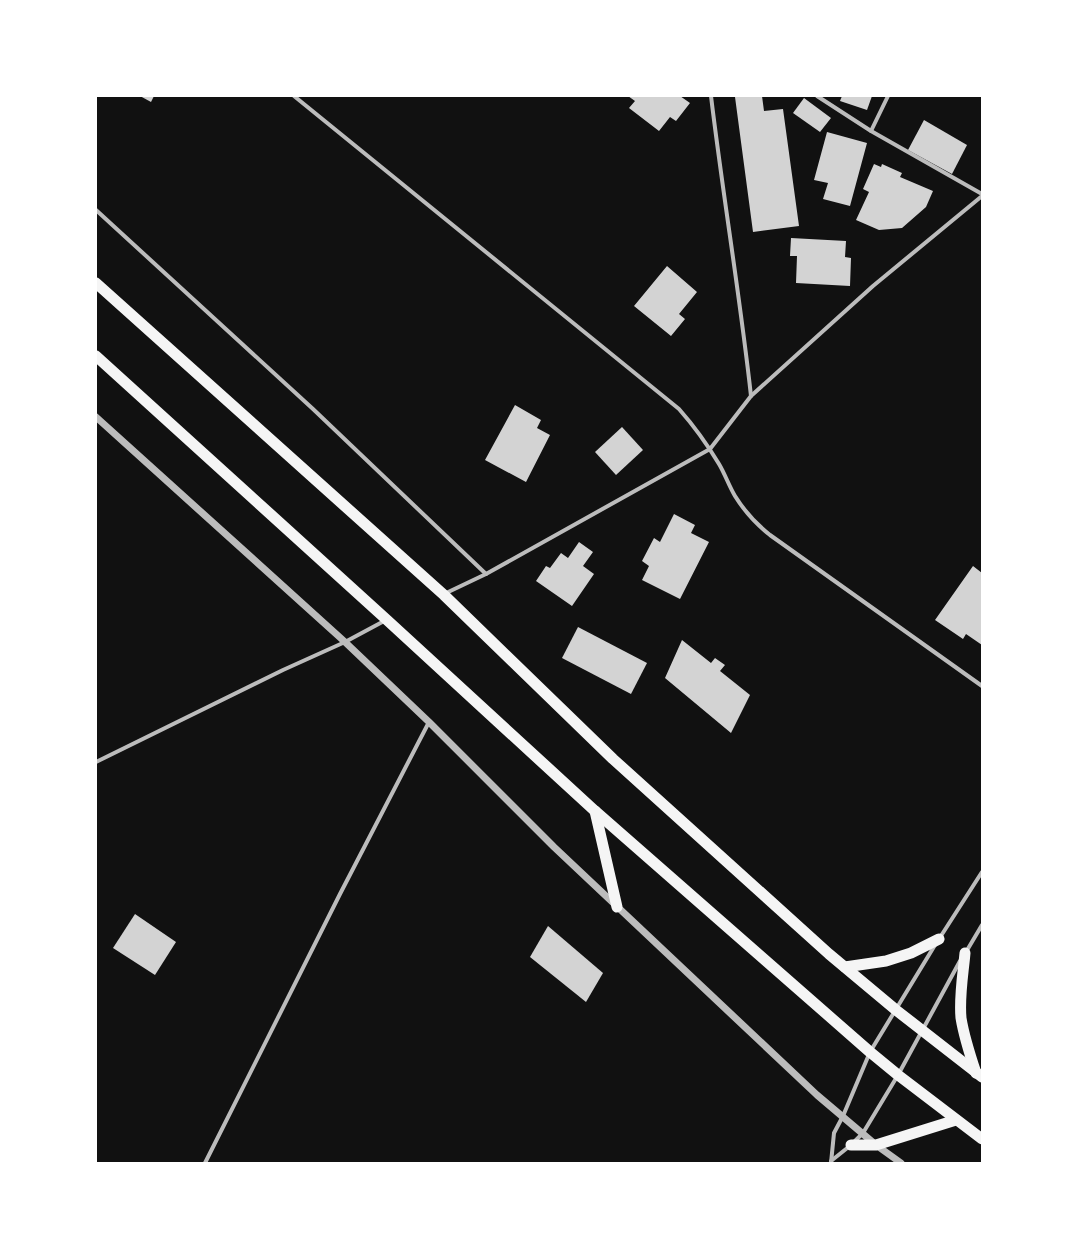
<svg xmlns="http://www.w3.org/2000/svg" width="1078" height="1259" viewBox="0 0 1078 1259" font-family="'DejaVu Sans',sans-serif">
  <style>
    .building { fill: #d3d3d3 }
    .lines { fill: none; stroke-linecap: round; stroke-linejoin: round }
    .minor { stroke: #bcbcbc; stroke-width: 4 }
    .tertiary { stroke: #bcbcbc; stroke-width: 7 }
    .trunk { stroke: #f5f5f5; stroke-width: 11 }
  </style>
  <rect width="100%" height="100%" fill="#111"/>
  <g class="building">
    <path d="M140,96H154L151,102Z"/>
    <path d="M628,96H680L690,103L676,121L670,117L659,131L629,108L635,101Z"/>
    <path d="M743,96H762L764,111L783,109L799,226L753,232L735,97Z"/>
    <path d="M842,96H872L867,110L840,101Z"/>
    <path d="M804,98L831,118L820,132L793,113Z"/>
    <path d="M924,120L967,145L952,174L908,150Z"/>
    <path d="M827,132L867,143L850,206L823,199L828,183L814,180Z"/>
    <path d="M874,164L881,167L882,164L902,173L900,177L933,191L926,207L902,228L879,230L856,220L869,192L863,189Z"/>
    <path d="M791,238L846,241L845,257L851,258L850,286L796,283L797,256H790Z"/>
    <path d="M667,266L697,292L679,314L685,319L671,336L634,306Z"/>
    <path d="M515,405L541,420L537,428L550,435L526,482L485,460Z"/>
    <path d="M622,427L643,450L616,475L595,452Z"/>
    <path d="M674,514L695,525L691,533L709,542L680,599L642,580L649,566L642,561L654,538L660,542Z"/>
    <path d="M579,542L593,552L583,566L594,574L572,606L536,581L546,566L550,568L561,553L568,558Z"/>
    <path d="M973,566L982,573V645L966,634L963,639L935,620Z"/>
    <path d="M578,627L647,663L631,694L562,658Z"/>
    <path d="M682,640L711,663L715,658L725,665L720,671L750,695L731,733L665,678Z"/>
    <path d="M135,914L176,942L155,975L113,948Z"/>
    <path d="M548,926L603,973L586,1002L530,957Z"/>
  </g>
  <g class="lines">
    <g class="minor">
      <path d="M294,96L679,409C694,426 707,444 719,464C725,474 729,486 735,496C745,512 756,524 770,535L982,686"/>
      <path d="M711,96C723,196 740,296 751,396"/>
      <path d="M817,96L871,131L982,194"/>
      <path d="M871,131L888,96"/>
      <path d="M96,210L313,409L486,574"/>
      <path d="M444,594L486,574L710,449L751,396L873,286L982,196"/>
      <path d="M96,762L283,670L345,642L386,620"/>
      <path d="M939,939L982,872"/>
      <path d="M966,952L982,925"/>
      <path d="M831,1161L851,1145L863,1133L898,1075L960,961"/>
      <path d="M205,1163L340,894L429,722"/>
      <path d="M831,1163L834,1133L843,1116L870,1052L935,945"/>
    </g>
    <path class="tertiary" d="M96,417L345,642L429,722L554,847L817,1095L876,1145L901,1163"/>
    <g class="trunk">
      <path d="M96,283L444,595L613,759L829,954L896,1010L982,1077"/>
      <path d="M96,356L387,620L595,811L870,1052L898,1075L982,1139"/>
      <path d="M595,811L617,907"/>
      <path d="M965,953C963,975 959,997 961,1018C964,1037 970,1055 976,1073"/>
      <path d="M845,967L886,961L911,953L939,939"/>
      <path d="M851,1145H876L956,1120"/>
    </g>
  </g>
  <rect width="1078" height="1259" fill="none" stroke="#ffffff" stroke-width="194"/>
</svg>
